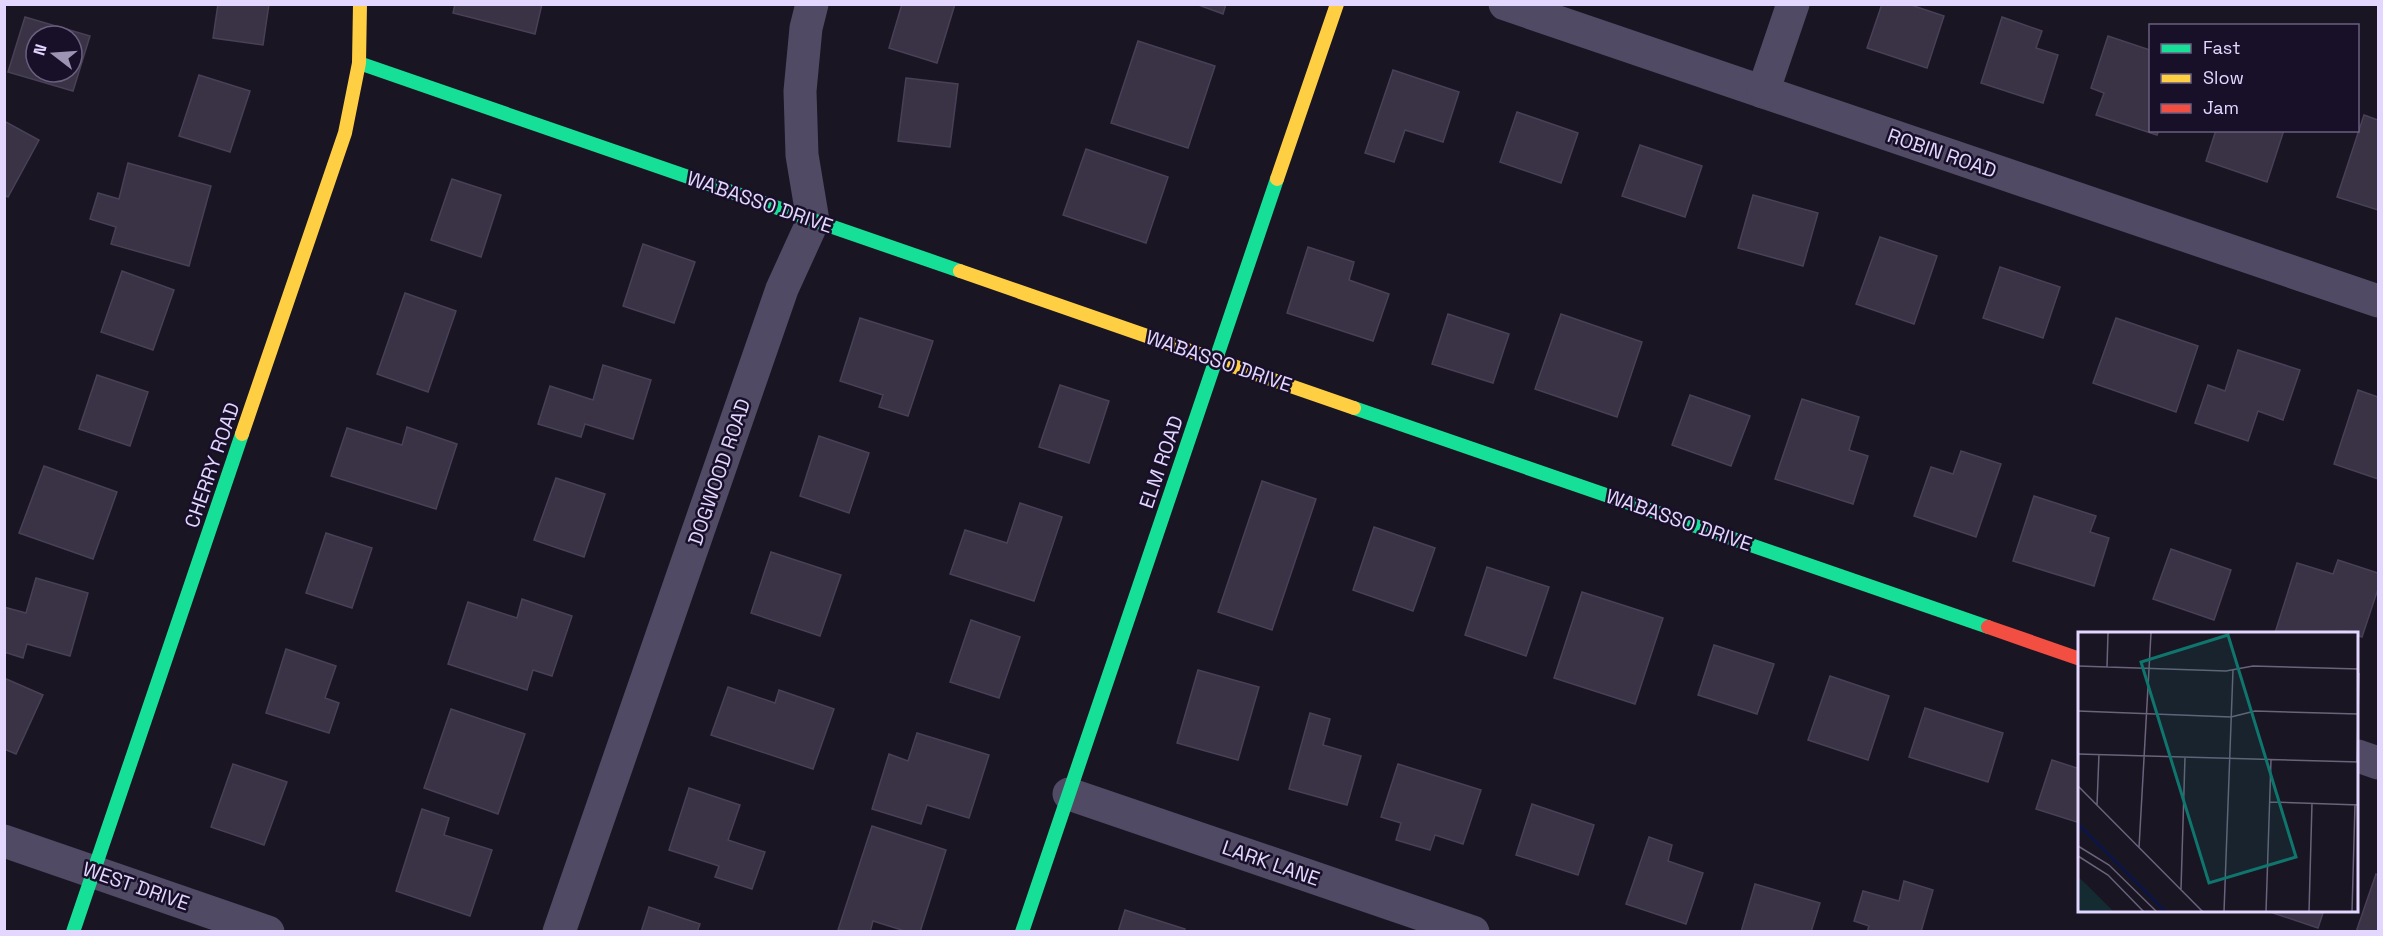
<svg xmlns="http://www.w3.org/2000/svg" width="2383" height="936" viewBox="0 0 2383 936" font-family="'Space Grotesk',sans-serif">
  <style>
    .building { fill: #3a3345; stroke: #484057; stroke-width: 1.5; fill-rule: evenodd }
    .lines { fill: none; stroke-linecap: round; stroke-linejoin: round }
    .street { stroke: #504a64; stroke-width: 33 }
    .fast { stroke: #16e098; stroke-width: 14 }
    .slow { stroke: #ffcf43; stroke-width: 14 }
    .jam { stroke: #f24e42; stroke-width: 14 }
    .labels { text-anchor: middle; stroke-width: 5; stroke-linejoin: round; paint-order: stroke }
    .street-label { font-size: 20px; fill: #e3d7ff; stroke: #180f29 }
    .inset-river { fill: none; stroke: #0b1545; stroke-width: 3 }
    .inset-road { fill: none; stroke: #6a637b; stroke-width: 1.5 }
    .view { fill: #0f766e; fill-opacity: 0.15; stroke: #0f766e; stroke-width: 3 }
    .inset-edge { fill: none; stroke: #e3d7ff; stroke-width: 3 }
  </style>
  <rect width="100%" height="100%" fill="#1a1523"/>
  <g class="building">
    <path d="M218,4H269L263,45L213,38Z"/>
    <path d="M455,4H542L535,34L453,13Z"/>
    <path d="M902,4H955L937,63L889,48Z"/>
    <path d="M1196,4H1226L1223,14Z"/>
    <path d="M1882,4H1908L1944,16L1927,68L1867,48Z"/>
    <path d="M25,17L90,36L73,91L8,72ZM36,36H72V72H36Z"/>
    <path d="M2002,17L2042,31L2036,48L2058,55L2043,103L1981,83Z"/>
    <path d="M2108,36L2150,50V130H2159L2157,135L2096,115L2104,93L2091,88Z"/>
    <path d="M1138,41L1215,66L1188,148L1111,123Z"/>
    <path d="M1393,70L1459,92L1443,142L1405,130L1394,162L1365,153Z"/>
    <path d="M199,75L250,91L230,152L179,136Z"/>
    <path d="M906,78L958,84L950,147L898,141Z"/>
    <path d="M1517,112L1578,133L1561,183L1500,162Z"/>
    <path d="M2364,115L2378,120V210L2337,197Z"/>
    <path d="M4,121L39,140L8,197L4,195Z"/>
    <path d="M2216,130H2284L2267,182L2206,161Z"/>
    <path d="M1640,145L1702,166L1685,217L1622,196Z"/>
    <path d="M1086,149L1168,177L1146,243L1063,215Z"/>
    <path d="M128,163L211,186L189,266L111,244L116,227L90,219L98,193L119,199Z"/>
    <path d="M452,179L501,195L481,257L431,240Z"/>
    <path d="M1753,195L1818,213L1803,266L1738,248Z"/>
    <path d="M1880,237L1937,256L1914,324L1856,304Z"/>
    <path d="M643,244L695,262L674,323L623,306Z"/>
    <path d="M1308,247L1354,262L1349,280L1389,294L1373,341L1287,313Z"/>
    <path d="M2000,267L2060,287L2043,338L1983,318Z"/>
    <path d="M122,271L174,290L153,350L101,332Z"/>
    <path d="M405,293L456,311L428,392L377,374Z"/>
    <path d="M1448,314L1509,334L1493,383L1432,364Z"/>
    <path d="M1561,314L1642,342L1617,417L1535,389Z"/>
    <path d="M860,318L933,341L908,416L879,407L883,395L840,381Z"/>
    <path d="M2116,318L2198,346L2176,412L2093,383Z"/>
    <path d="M2238,350L2300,370L2283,420L2258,411L2248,441L2195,423L2208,385L2225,391Z"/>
    <path d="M603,365L651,380L633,439L585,424L581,437L538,424L550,386L593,400Z"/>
    <path d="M97,375L148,392L130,446L79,429Z"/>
    <path d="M1060,385L1109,401L1089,463L1039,447Z"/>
    <path d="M2358,390L2378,397V479L2334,464Z"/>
    <path d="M1690,395L1750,416L1731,466L1672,445Z"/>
    <path d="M1802,399L1859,417L1849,450L1868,456L1853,504L1775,479Z"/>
    <path d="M407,427L457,444L436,509L331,476L347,428L402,445Z"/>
    <path d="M819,436L869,453L849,513L800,496Z"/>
    <path d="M1961,451L2001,464L1976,537L1914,516L1931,467L1953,474Z"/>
    <path d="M44,466L117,492L93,559L19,533Z"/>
    <path d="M556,478L605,494L584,557L534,540Z"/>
    <path d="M1262,481L1316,499L1272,630L1218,612Z"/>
    <path d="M2034,496L2096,516L2090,532L2109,538L2094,586L2013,561Z"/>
    <path d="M1020,503L1062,517L1034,601L950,574L965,530L1007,543Z"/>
    <path d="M1374,527L1435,548L1413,611L1353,590Z"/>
    <path d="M326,533L372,548L352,608L306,593Z"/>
    <path d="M2171,549L2231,570L2214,620L2153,599Z"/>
    <path d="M771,552L841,575L820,636L751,613Z"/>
    <path d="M2338,560L2378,573V589L2362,637L2345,631L2275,633L2297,563L2333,574Z"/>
    <path d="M1487,567L1549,587L1526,656L1465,635Z"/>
    <path d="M36,578L88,593L70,656L27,644L23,658L4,652V607L26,613Z"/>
    <path d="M1582,592L1663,618L1635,704L1554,678Z"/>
    <path d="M522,599L572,616L552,676L533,670L527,690L448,664L468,602L517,618Z"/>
    <path d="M971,620L1020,637L999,698L950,682Z"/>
    <path d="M1714,645L1774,664L1757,714L1698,695Z"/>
    <path d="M286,649L336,666L325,698L339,703L329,733L266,713Z"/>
    <path d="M1198,670L1259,687L1238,760L1177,743Z"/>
    <path d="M1830,676L1889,696L1868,760L1808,740Z"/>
    <path d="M4,678L43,695L16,754L4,749Z"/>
    <path d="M728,687L775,703L779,690L834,709L813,769L711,735Z"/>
    <path d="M1925,708L2003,733L1988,782L1909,757Z"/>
    <path d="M451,709L525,734L498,814L424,788Z"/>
    <path d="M1310,713L1330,719L1323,745L1361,756L1347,805L1289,789Z"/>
    <path d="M917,733L989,755L969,818L927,805L921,824L872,809L889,754L908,761Z"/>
    <path d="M2052,760L2080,769V823L2036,809Z"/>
    <path d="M233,764L287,782L264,845L211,827Z"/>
    <path d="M1398,764L1481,790L1463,844L1435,835L1430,850L1396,840L1401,823L1381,817Z"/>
    <path d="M689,788L740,805L728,840L765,852L752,889L715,877L719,866L669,850Z"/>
    <path d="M1532,804L1594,825L1578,875L1516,855Z"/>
    <path d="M422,809L449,818L444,835L492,850L470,916L396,891Z"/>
    <path d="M872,826L946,850L920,932H908L873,921L870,932L838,930Z"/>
    <path d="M1649,837L1672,845L1668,861L1703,873L1686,924L1626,904Z"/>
    <path d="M2376,874L2378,875V932H2356Z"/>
    <path d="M1904,881L1933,890L1921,932H1867L1869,926L1854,921L1863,891L1899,901Z"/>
    <path d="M1755,884L1820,903L1811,932H1741Z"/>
    <path d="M649,907L700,924L697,932H641Z"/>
    <path d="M1125,910L1185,929L1184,932H1118Z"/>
    <path d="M2264,910H2324L2318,928Z"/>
  </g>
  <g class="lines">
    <g class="street">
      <path d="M1505,4L2378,301"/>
      <path d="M1763,92L1793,4"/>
      <path d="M2358,756L2378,763"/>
      <path d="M1069,794L1473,932"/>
      <path d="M4,841L268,932"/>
      <path d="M559,932L782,289L813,221L802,155L800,91L806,28L812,4"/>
    </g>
    <g class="fast">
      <path d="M359,63L960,271"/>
      <path d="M1354,408L1988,627"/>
      <path d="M73,932L242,434"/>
      <path d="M1022,932L1277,179"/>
    </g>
    <g class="slow">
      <path d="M1277,179L1337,4"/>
      <path d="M960,271L1354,408"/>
      <path d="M242,434L345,133L359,63L360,4"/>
    </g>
    <path class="jam" d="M1988,627L2080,659"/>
  </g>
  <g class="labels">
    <g class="street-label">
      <text transform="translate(1942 153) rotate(19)" y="7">ROBIN ROAD</text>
      <text transform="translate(760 202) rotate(19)" y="7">WABASSO DRIVE</text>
      <text transform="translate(1219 361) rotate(19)" y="7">WABASSO DRIVE</text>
      <text transform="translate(1161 462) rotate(-71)" y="7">ELM ROAD</text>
      <text transform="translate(212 465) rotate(-71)" y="7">CHERRY ROAD</text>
      <text transform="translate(719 472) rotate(-71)" y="7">DOGWOOD ROAD</text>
      <text transform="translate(1679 520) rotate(19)" y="7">WABASSO DRIVE</text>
      <text transform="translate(1271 863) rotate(19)" y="7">LARK LANE</text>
      <text transform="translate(136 886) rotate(19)" y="7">WEST DRIVE</text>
    </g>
  </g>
  <g transform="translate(2078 632)">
    <rect width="280" height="280" fill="#1a1523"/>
    <path d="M0,245L8,252L36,280H0Z" fill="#132b31"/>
    <path class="inset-river" d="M0,192L88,280"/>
    <path class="inset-road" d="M0,34L148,39L175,34L281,37M29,35L30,1M0,79L153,85L177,79L280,82M0,122L281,130M279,130L281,41M0,154L125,280M192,170L281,173M19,173L21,122M0,214L31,233L79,280M61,216L73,1M0,224L30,243L66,280M103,257L107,125M146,280L155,38M188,280L193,128M231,280L234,171M274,280L277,172"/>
    <path class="view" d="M150,3L218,225L131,251L63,30Z"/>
    <rect width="280" height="280" class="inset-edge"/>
  </g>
  <rect width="2383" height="936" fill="none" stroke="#e3d7ff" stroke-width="12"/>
  <rect x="2149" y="24" width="210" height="108" fill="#180f29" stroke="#695f7f" stroke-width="1.5"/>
  <rect x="2161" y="44" width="30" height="9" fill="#16e098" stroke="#695f7f" stroke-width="1.5"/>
  <text x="2203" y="54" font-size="18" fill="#e3d7ff">Fast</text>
  <rect x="2161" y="74" width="30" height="9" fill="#ffcf43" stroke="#695f7f" stroke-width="1.5"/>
  <text x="2203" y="84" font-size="18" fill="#e3d7ff">Slow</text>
  <rect x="2161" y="104" width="30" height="9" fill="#f24e42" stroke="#695f7f" stroke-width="1.5"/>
  <text x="2203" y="114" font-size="18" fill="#e3d7ff">Jam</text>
  <g transform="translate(54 54) rotate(287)"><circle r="28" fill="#180f29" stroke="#695f7f" stroke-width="1.5"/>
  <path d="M0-4.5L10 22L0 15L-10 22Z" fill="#9d93b2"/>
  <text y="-9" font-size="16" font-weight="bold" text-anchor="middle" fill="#e3d7ff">N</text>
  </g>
</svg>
